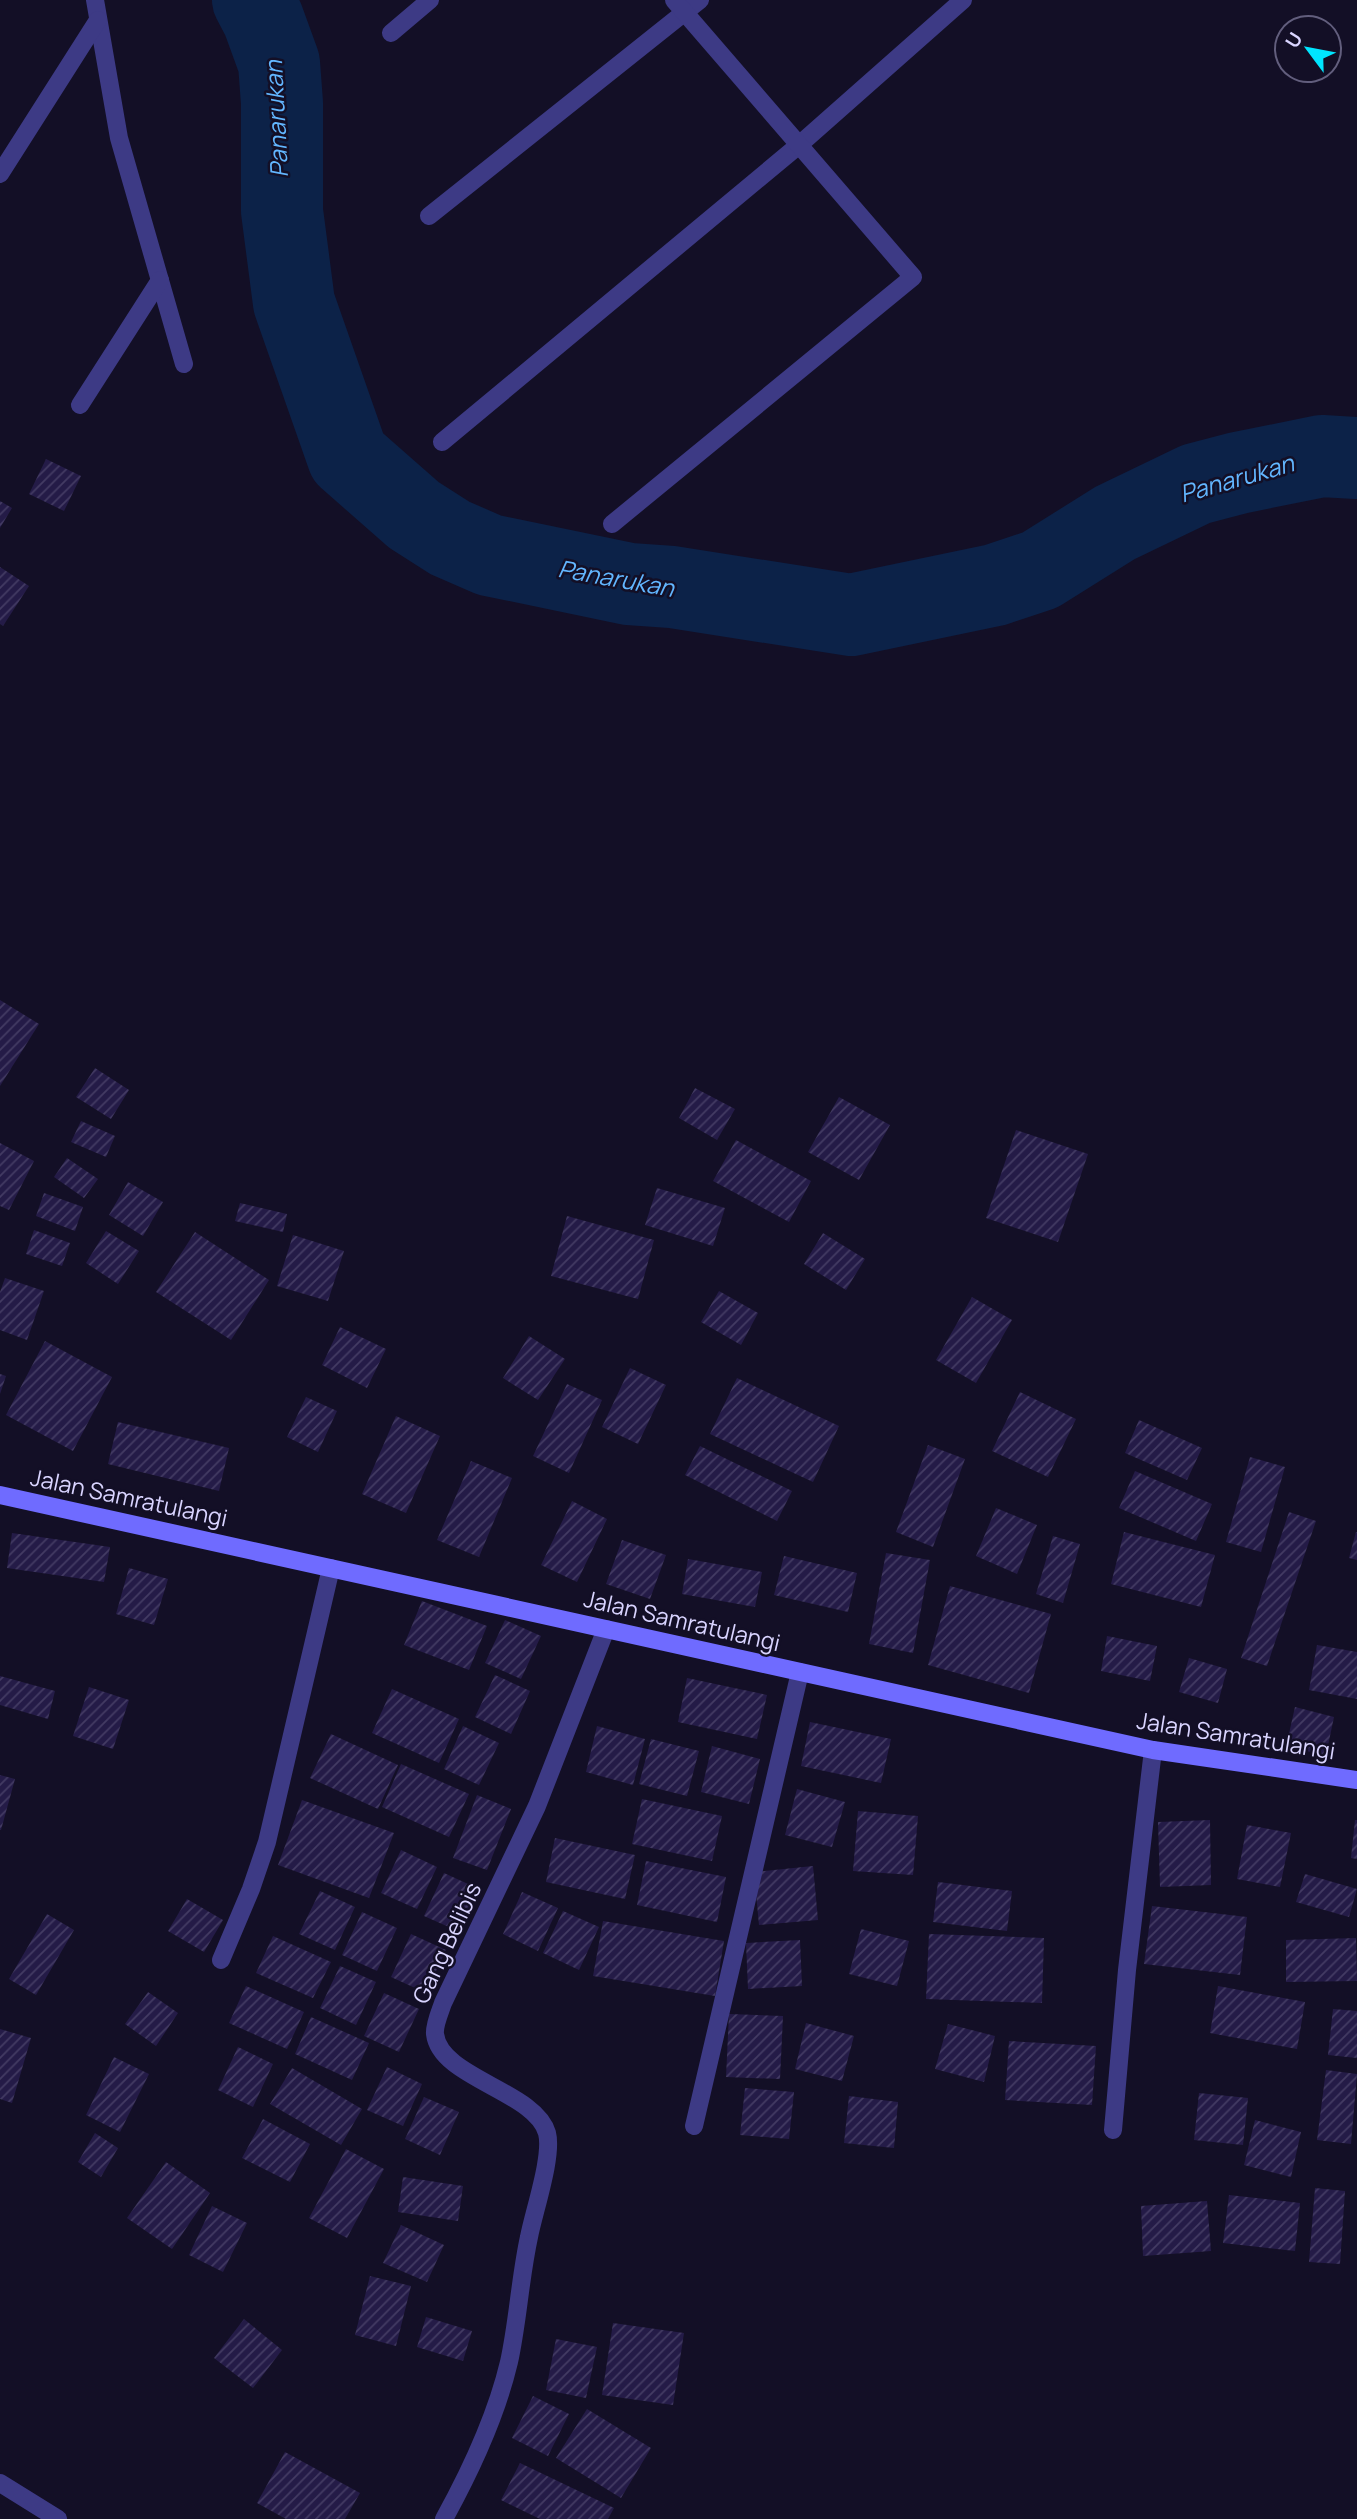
<svg xmlns="http://www.w3.org/2000/svg" width="1357" height="2519" viewBox="0 0 1357 2519" font-family="Manrope,sans-serif">
  <style>
    .lines { fill: none; stroke-linecap: round; stroke-linejoin: round }
    .river { stroke: #0c2248; stroke-width: 82 }
    .building { fill: url(#building-hatch) }
    .minor { stroke: #3d3a85; stroke-width: 18 }
    .secondary { stroke: #6f6bff; stroke-width: 18 }
    .labels { text-anchor: middle; stroke-width: 5; stroke-linejoin: round; paint-order: stroke }
    .street-label { font-size: 23px; fill: #d9d4ff; stroke: #130f26 }
    .water-label { font-size: 24px; font-style: italic; fill: #62b6ff; stroke: #130f26 }
  </style>
  <defs>
    <pattern id="building-hatch" width="6" height="6" patternUnits="userSpaceOnUse" patternTransform="scale(1.75)"><rect width="6" height="6" fill="#241b47"/><path d="M-1 1l2-2M0 6l6-6M5 7l2-2" fill="none" stroke="#433b63"/></pattern>
  </defs>
  <rect width="100%" height="100%" fill="#130f26"/>
  <g class="lines">
    <path class="river" d="M253,0L263,19L279,63L282,103V211L294,303L348,457L414,515L450,538L489,555L629,584L672,587L851,615L995,585L1040,570L1115,523L1196,484L1238,473L1322,456L1357,458"/>
  </g>
  <g class="building">
    <path d="M46,459L81,476L64,511L29,494Z"/>
    <path d="M0,501L12,508L0,528Z"/>
    <path d="M0,567L29,586L3,626L0,624Z"/>
    <path d="M0,1000L39,1024L0,1086Z"/>
    <path d="M95,1068L129,1090L111,1119L76,1097Z"/>
    <path d="M695,1088L735,1109L717,1140L679,1118Z"/>
    <path d="M839,1097L890,1125L859,1180L808,1152Z"/>
    <path d="M81,1121L115,1136L106,1157L71,1142Z"/>
    <path d="M1016,1130L1088,1154L1058,1242L986,1218Z"/>
    <path d="M736,1140L811,1181L789,1222L713,1181Z"/>
    <path d="M0,1143L34,1161L9,1210L0,1206Z"/>
    <path d="M67,1158L98,1179L84,1198L54,1177Z"/>
    <path d="M128,1182L163,1202L143,1236L109,1215Z"/>
    <path d="M657,1188L725,1208L713,1246L645,1225Z"/>
    <path d="M44,1193L83,1207L75,1231L36,1216Z"/>
    <path d="M240,1203L287,1214L283,1232L235,1221Z"/>
    <path d="M567,1216L654,1240L638,1299L551,1276Z"/>
    <path d="M34,1230L70,1243L62,1266L26,1254Z"/>
    <path d="M106,1231L139,1251L118,1284L86,1263Z"/>
    <path d="M195,1232L269,1280L231,1340L156,1292Z"/>
    <path d="M823,1233L865,1259L846,1290L804,1264Z"/>
    <path d="M293,1235L344,1251L328,1301L277,1286Z"/>
    <path d="M5,1278L44,1291L27,1340L0,1330V1292Z"/>
    <path d="M719,1291L758,1313L741,1345L701,1322Z"/>
    <path d="M972,1297L1012,1320L976,1383L936,1360Z"/>
    <path d="M340,1327L386,1349L367,1388L322,1365Z"/>
    <path d="M529,1336L565,1359L538,1400L503,1378Z"/>
    <path d="M45,1341L112,1377L73,1451L6,1415Z"/>
    <path d="M630,1368L666,1385L638,1444L602,1427Z"/>
    <path d="M0,1374L6,1376L0,1394Z"/>
    <path d="M737,1378L839,1426L813,1482L710,1434Z"/>
    <path d="M567,1384L602,1400L569,1473L533,1456Z"/>
    <path d="M1020,1392L1076,1419L1048,1477L992,1451Z"/>
    <path d="M306,1397L337,1411L318,1452L287,1437Z"/>
    <path d="M396,1416L440,1436L406,1513L362,1494Z"/>
    <path d="M1139,1420L1202,1448L1187,1480L1125,1453Z"/>
    <path d="M118,1422L229,1448L219,1491L108,1464Z"/>
    <path d="M928,1445L965,1459L933,1547L896,1532Z"/>
    <path d="M700,1446L792,1491L777,1521L685,1475Z"/>
    <path d="M1250,1457L1285,1467L1261,1552L1226,1542Z"/>
    <path d="M471,1461L512,1478L479,1557L437,1540Z"/>
    <path d="M1135,1471L1212,1504L1196,1541L1119,1508Z"/>
    <path d="M572,1501L607,1519L577,1582L541,1565Z"/>
    <path d="M996,1508L1037,1525L1017,1574L976,1556Z"/>
    <path d="M1289,1512L1316,1521L1267,1666L1241,1658Z"/>
    <path d="M1124,1532L1215,1555L1201,1607L1111,1584Z"/>
    <path d="M1356,1532H1357V1560L1349,1558Z"/>
    <path d="M12,1533L110,1547L104,1582L7,1568Z"/>
    <path d="M1053,1536L1080,1544L1063,1603L1036,1594Z"/>
    <path d="M622,1540L666,1555L650,1599L606,1584Z"/>
    <path d="M886,1553L930,1560L913,1653L869,1644Z"/>
    <path d="M784,1556L857,1573L848,1612L774,1595Z"/>
    <path d="M688,1559L762,1572L755,1607L682,1594Z"/>
    <path d="M129,1568L168,1579L154,1625L116,1614Z"/>
    <path d="M950,1586L1051,1614L1029,1693L928,1665Z"/>
    <path d="M422,1601L487,1626L469,1670L404,1645Z"/>
    <path d="M505,1620L541,1636L521,1679L485,1663Z"/>
    <path d="M1107,1636L1157,1646L1150,1681L1101,1671Z"/>
    <path d="M1317,1645L1357,1652V1699L1309,1690Z"/>
    <path d="M1189,1658L1227,1669L1218,1703L1179,1692Z"/>
    <path d="M495,1675L530,1691L511,1734L475,1717Z"/>
    <path d="M0,1676L55,1691L48,1719L0,1705Z"/>
    <path d="M687,1678L767,1695L757,1739L678,1722Z"/>
    <path d="M89,1687L129,1700L113,1749L73,1736Z"/>
    <path d="M392,1689L459,1719L439,1763L372,1733Z"/>
    <path d="M1295,1707L1334,1717L1326,1755L1286,1747Z"/>
    <path d="M810,1722L891,1739L881,1783L801,1766Z"/>
    <path d="M463,1726L499,1743L479,1785L444,1769Z"/>
    <path d="M597,1726L645,1739L633,1785L586,1772Z"/>
    <path d="M331,1734L398,1765L378,1809L310,1778Z"/>
    <path d="M651,1739L699,1751L687,1796L639,1784Z"/>
    <path d="M712,1746L760,1759L749,1804L701,1792Z"/>
    <path d="M401,1764L469,1794L449,1837L382,1807Z"/>
    <path d="M0,1775L15,1779L1,1830H0Z"/>
    <path d="M797,1789L845,1802L832,1847L785,1835Z"/>
    <path d="M477,1795L511,1809L487,1870L453,1858Z"/>
    <path d="M642,1799L722,1816L712,1861L632,1844Z"/>
    <path d="M302,1800L394,1833L369,1898L278,1865Z"/>
    <path d="M858,1811L918,1816L913,1875L853,1871Z"/>
    <path d="M1210,1820L1211,1885L1160,1887L1158,1822Z"/>
    <path d="M1355,1820H1357V1859L1351,1858Z"/>
    <path d="M1247,1825L1291,1833L1280,1887L1237,1879Z"/>
    <path d="M555,1838L635,1855L625,1899L546,1882Z"/>
    <path d="M401,1850L437,1867L417,1909L381,1893Z"/>
    <path d="M646,1861L726,1877L717,1922L637,1905Z"/>
    <path d="M813,1866L818,1920L759,1925L754,1872Z"/>
    <path d="M444,1873L479,1889L460,1932L424,1916Z"/>
    <path d="M1305,1874L1357,1889L1349,1917L1296,1902Z"/>
    <path d="M938,1882L1012,1891L1007,1931L933,1922Z"/>
    <path d="M320,1891L355,1907L335,1950L299,1934Z"/>
    <path d="M522,1892L558,1908L538,1951L503,1934Z"/>
    <path d="M187,1899L223,1920L204,1952L168,1931Z"/>
    <path d="M1152,1906L1247,1917L1240,1975L1144,1964Z"/>
    <path d="M563,1911L599,1927L579,1970L543,1953Z"/>
    <path d="M362,1912L397,1928L377,1971L342,1955Z"/>
    <path d="M47,1914L74,1930L36,1995L9,1979Z"/>
    <path d="M603,1921L724,1941L715,1996L593,1976Z"/>
    <path d="M861,1929L909,1941L897,1986L849,1974Z"/>
    <path d="M411,1934L446,1950L426,1993L391,1977Z"/>
    <path d="M929,1934L1044,1938L1042,2003L926,1999Z"/>
    <path d="M273,1936L331,1962L313,1998L256,1973Z"/>
    <path d="M1356,1938L1357,1981L1286,1982V1940Z"/>
    <path d="M800,1940L802,1986L748,1989L746,1943Z"/>
    <path d="M340,1966L376,1982L356,2025L320,2008Z"/>
    <path d="M246,1986L304,2012L287,2049L229,2023Z"/>
    <path d="M1218,1986L1305,2002L1297,2049L1210,2033Z"/>
    <path d="M148,1992L178,2013L156,2046L125,2024Z"/>
    <path d="M384,1993L419,2009L399,2052L364,2036Z"/>
    <path d="M1333,2009L1357,2011V2058L1328,2055Z"/>
    <path d="M729,2014L783,2016L780,2079L726,2077Z"/>
    <path d="M311,2017L369,2043L352,2080L295,2054Z"/>
    <path d="M806,2023L854,2036L842,2081L795,2069Z"/>
    <path d="M948,2024L995,2036L984,2082L935,2069Z"/>
    <path d="M0,2029L31,2038L12,2103L0,2099Z"/>
    <path d="M1009,2041L1096,2046L1092,2105L1005,2100Z"/>
    <path d="M238,2047L273,2064L253,2107L218,2090Z"/>
    <path d="M114,2057L149,2074L120,2132L86,2115Z"/>
    <path d="M387,2067L422,2084L403,2126L367,2110Z"/>
    <path d="M292,2068L362,2109L341,2145L270,2104Z"/>
    <path d="M1326,2070L1357,2074L1351,2144L1317,2140Z"/>
    <path d="M745,2088L794,2092L789,2139L740,2135Z"/>
    <path d="M1199,2093L1248,2098L1243,2145L1194,2140Z"/>
    <path d="M849,2096L898,2102L894,2148L844,2143Z"/>
    <path d="M424,2097L459,2112L440,2155L405,2139Z"/>
    <path d="M263,2119L310,2144L290,2182L242,2158Z"/>
    <path d="M1255,2120L1301,2132L1291,2177L1244,2165Z"/>
    <path d="M95,2133L118,2148L101,2177L78,2162Z"/>
    <path d="M346,2149L384,2169L347,2238L309,2218Z"/>
    <path d="M166,2162L210,2193L172,2249L127,2218Z"/>
    <path d="M403,2177L463,2186L458,2221L398,2212Z"/>
    <path d="M1315,2188L1345,2191L1340,2264L1309,2262Z"/>
    <path d="M1229,2195L1300,2203L1295,2251L1223,2243Z"/>
    <path d="M1207,2201L1211,2251L1143,2256L1141,2206Z"/>
    <path d="M212,2206L247,2223L223,2272L189,2255Z"/>
    <path d="M401,2225L444,2245L427,2282L383,2263Z"/>
    <path d="M370,2276L411,2286L396,2346L355,2335Z"/>
    <path d="M426,2317L472,2331L463,2361L417,2347Z"/>
    <path d="M244,2319L282,2350L253,2388L214,2358Z"/>
    <path d="M613,2323L684,2333L673,2405L602,2395Z"/>
    <path d="M556,2339L597,2347L586,2398L546,2390Z"/>
    <path d="M533,2396L569,2414L548,2456L512,2438Z"/>
    <path d="M587,2409L651,2448L621,2498L556,2458Z"/>
    <path d="M285,2452L360,2493L345,2519H286L257,2503Z"/>
    <path d="M520,2463L614,2508L608,2519H540L501,2500Z"/>
  </g>
  <g class="lines">
    <g class="minor">
      <path d="M95,0L119,138L184,364"/>
      <path d="M391,33L430,0"/>
      <path d="M0,174L98,20"/>
      <path d="M429,216L700,0"/>
      <path d="M80,405L160,280"/>
      <path d="M442,442L799,145L963,0"/>
      <path d="M612,524L913,277L674,0"/>
      <path d="M221,1960L251,1889L267,1842L331,1568"/>
      <path d="M694,2126L800,1672"/>
      <path d="M1113,2130L1127,1970L1153,1750"/>
      <path d="M0,2483L58,2519"/>
      <path d="M444,2519C471,2470 496,2417 509,2362C518,2321 520,2278 529,2237C534,2211 553,2156 547,2133C535,2091 440,2078 435,2034C434,2025 440,2012 443,2003L537,1806L606,1629"/>
    </g>
    <path class="secondary" d="M0,1495L1153,1750L1357,1780"/>
  </g>
  <g class="labels">
    <g class="street-label">
      <text transform="translate(129 1498) rotate(12)" y="8">Jalan Samratulangi</text>
      <text transform="translate(682 1621) rotate(13)" y="8">Jalan Samratulangi</text>
      <text transform="translate(1236 1736) rotate(9)" y="8">Jalan Samratulangi</text>
      <text transform="translate(447 1943) rotate(-65)" y="8">Gang Belibis</text>
    </g>
    <g class="water-label">
      <text transform="translate(277 119) rotate(-93)" y="8">Panarukan</text>
      <text transform="translate(1237 479) rotate(-16)" y="8">Panarukan</text>
      <text transform="translate(616 579) rotate(10)" y="8">Panarukan</text>
    </g>
  </g>
  <g transform="translate(1308 49) rotate(302)"><circle r="33" fill="#130f26" stroke="#625e7d" stroke-width="2"/>
  <path d="M0-5L12 26L0 18L-12 26Z" fill="#00e5ff"/>
  <text y="-10" font-size="19" font-weight="bold" text-anchor="middle" fill="#d9d4ff">U</text>
  </g>
</svg>
